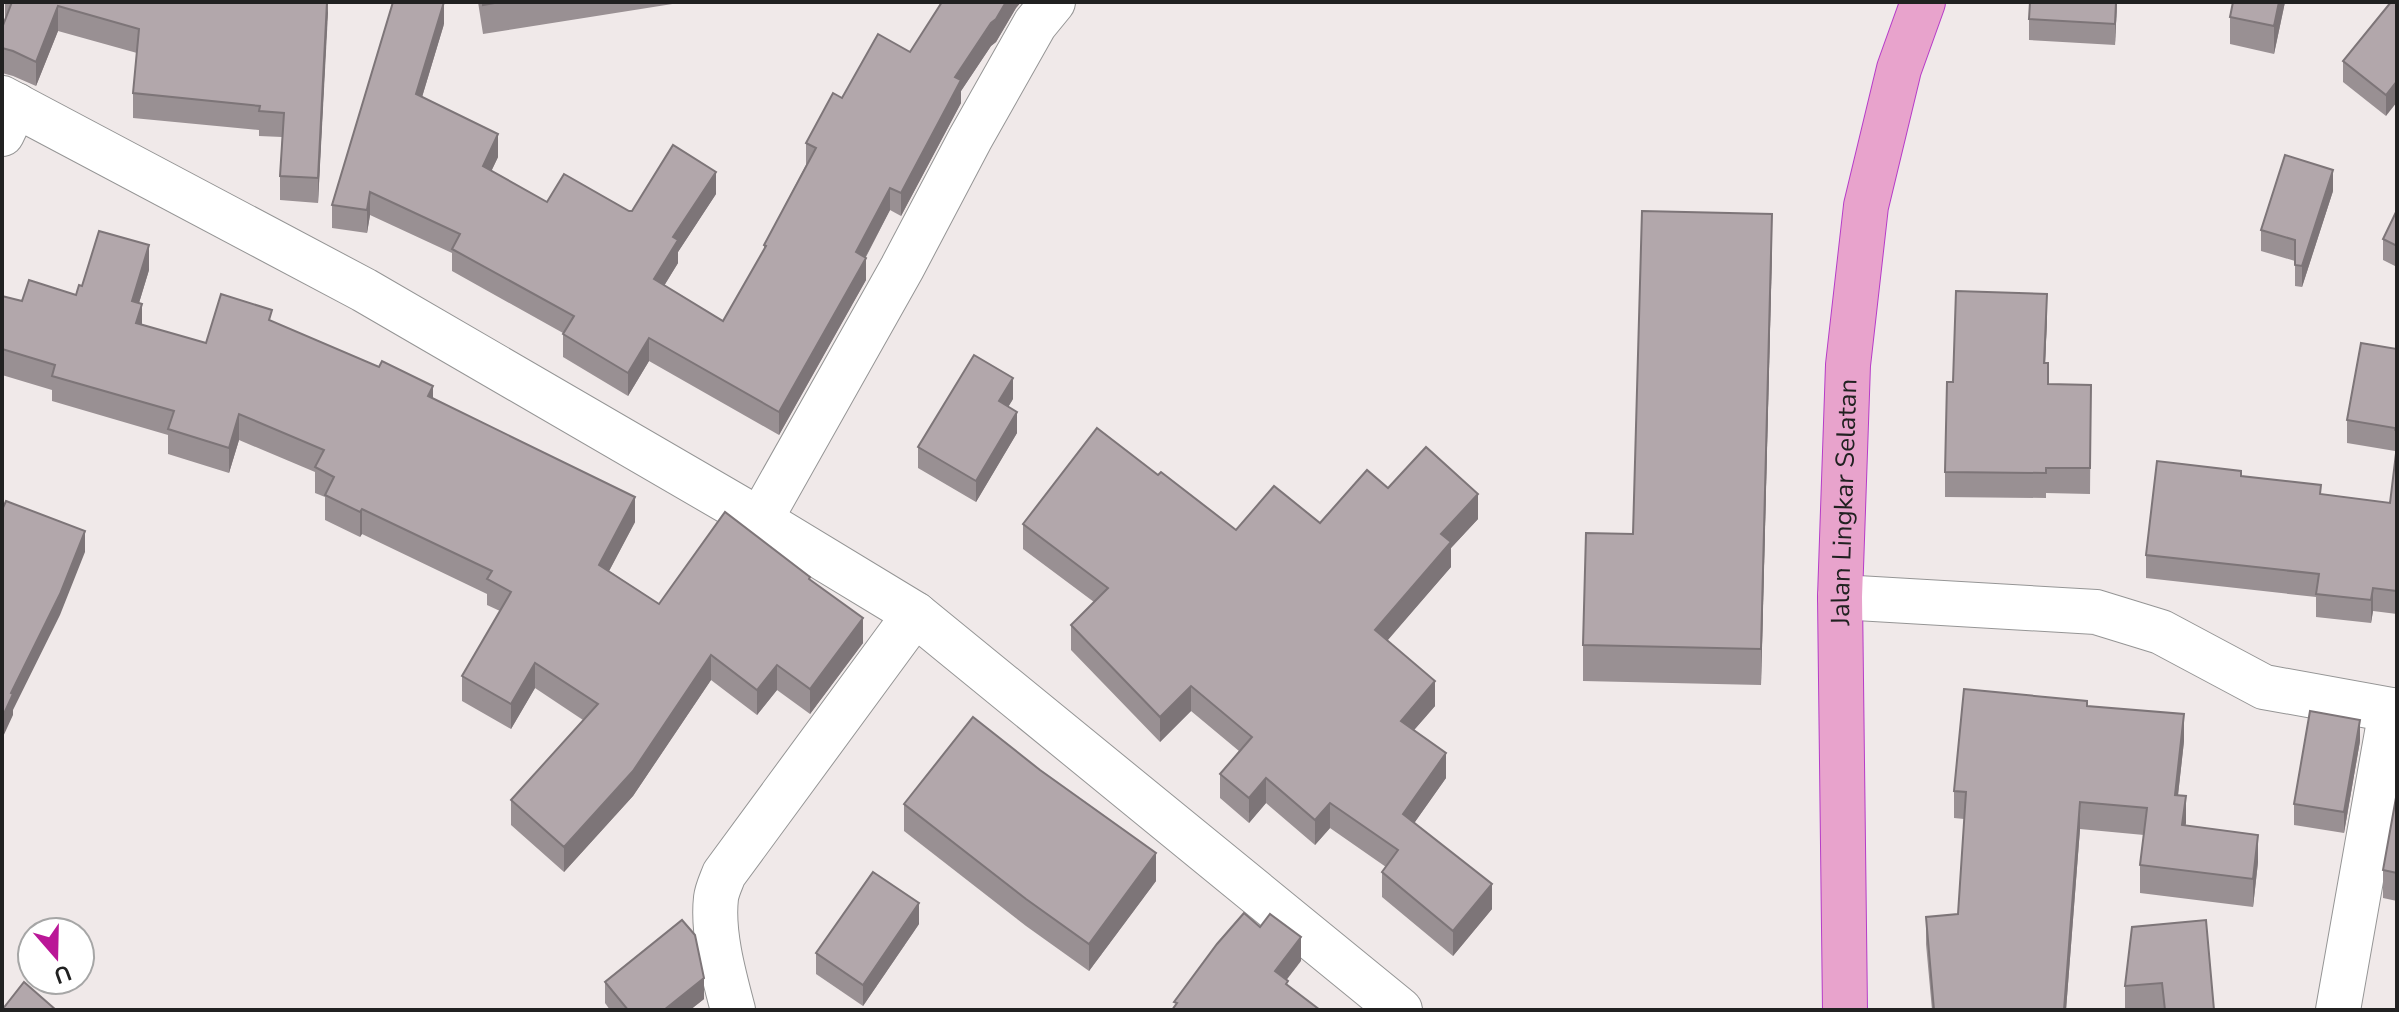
<svg xmlns="http://www.w3.org/2000/svg" width="2399" height="1012" viewBox="0 0 2399 1012" font-family="'Nunito Sans',sans-serif">
  <style>
    .lines { fill: none; stroke-linecap: round; stroke-linejoin: round }
    .minor-casing { stroke: #959595; stroke-width: 46 }
    .tertiary-casing { stroke: #959595; stroke-width: 46 }
    .trunk-casing { stroke: #b63cc8; stroke-width: 46 }
    .minor { stroke: #fff; stroke-width: 44 }
    .tertiary { stroke: #fff; stroke-width: 44 }
    .trunk { stroke: #e8a3cc; stroke-width: 44 }
    .wall { fill: #999093 }
    .shaded-wall { fill: #7d7578 }
    .building { fill: #b2a7ab; stroke: #7d7578; stroke-width: 2 }
    .labels { text-anchor: middle; stroke-width: 7; stroke-linejoin: round; paint-order: stroke }
    .street-label { font-size: 26px; fill: #212121; stroke: #fff }
  </style>
  <rect width="100%" height="100%" fill="#f0e9e9"/>
  <g class="lines">
    <g class="minor-casing">
      <g id="minor">
        <path d="M2,134L16,105"/>
        <path d="M760,520L902,268L970,139L1035,24L1053,2"/>
        <path d="M1840,597L2096,612L2161,632L2264,687L2397,711"/>
        <path d="M733,1010C724,976 712,933 716,898C717,890 721,882 724,874L915,614"/>
        <path d="M2338,1010L2391,710"/>
      </g>
    </g>
    <g class="tertiary-casing">
      <path id="tertiary" d="M2,98L364,290L760,520L915,614L1400,1010"/>
    </g>
    <g class="trunk-casing">
      <g id="trunk">
        <path id="s1" d="M1845,1010L1840,597L1848,365L1866,206L1899,69L1923,2"/>
      </g>
    </g>
    <use href="#minor" class="minor"/>
    <use href="#tertiary" class="tertiary"/>
    <use href="#trunk" class="trunk"/>
  </g>
  <g class="wall">
    <path d="M5,2H328L318,203L280,200V176L282,137L259,136V130L133,118V93L137,53L58,31L36,86L13,76L2,73V28L5,19Z"/>
    <path d="M478,2H685L483,34Z"/>
    <path d="M942,2H1021L1016,8L996,42L991,46L961,91V103L901,216L890,210L866,257V280L779,435L649,361L628,396L563,357V333L452,271V253L370,215L367,233L332,228V205L444,24L422,97L498,157L491,171L547,202L629,211L716,194L678,252V263L664,286L723,321L764,251V245L806,165V143L842,98L910,52Z"/>
    <path d="M2117,2L2115,45L2029,40V19Z"/>
    <path d="M2233,2H2285L2274,54L2230,44V17Z"/>
    <path d="M2391,2L2386,116L2343,82V61Z"/>
    <path d="M2333,191L2302,287L2295,286V261L2261,251V230Z"/>
    <path d="M2397,210V267L2383,260V239Z"/>
    <path d="M1772,250L1761,685L1583,681V645L1633,534Z"/>
    <path d="M149,270L139,303L142,325L206,343L272,321L433,399L635,522L609,571L659,604L810,580L863,643L810,714L777,690L757,715L711,680L633,796L564,872L511,825V800L583,720L535,688L511,729L462,701V676L500,611L487,605V594L362,534L360,537L325,520V497L315,493V472L239,440L229,473L168,454V435L52,401V390L2,375V296L22,301L76,295L82,286Z"/>
    <path d="M2047,319L2045,363L2048,384L2091,385L2090,494L2046,493V498L1945,497V472L1953,382Z"/>
    <path d="M2397,349V614L2373,611L2371,623L2316,617V597L2146,578V555L2241,476L2321,494L2390,503L2396,453H2395V451L2347,443V420Z"/>
    <path d="M1013,399L1008,407L1017,433L976,502L918,468V447Z"/>
    <path d="M1158,475L1236,530L1320,523L1388,488L1478,519L1451,548V567L1387,640L1435,706L1414,730L1446,778L1414,823L1492,909L1453,956L1382,897V872L1386,867L1330,828L1315,845L1266,803L1249,823L1220,798V774L1239,751L1191,711L1160,742L1071,650V625L1094,602L1023,549V524Z"/>
    <path d="M2087,706L2184,741L2178,795L2185,826L2258,862L2253,907L2140,893V865L2144,835L2080,829L2066,1010H1932L1926,944V917L1958,914L1964,819L1954,818V791Z"/>
    <path d="M2360,741L2344,833L2294,825V804Z"/>
    <path d="M2397,792V901L2383,898V870Z"/>
    <path d="M904,804L1156,881L1089,971L1026,926L904,831Z"/>
    <path d="M919,924L863,1006L816,974V953Z"/>
    <path d="M2132,927L2214,1010H2125V986Z"/>
    <path d="M605,982L704,999L690,1010H610L605,1003Z"/>
  </g>
  <g class="shaded-wall">
    <path d="M327,2L328,13L318,203V178Z"/>
    <path d="M444,2V24L416,117V94Z"/>
    <path d="M1006,2H1021L1016,8L996,42L991,46L961,91V103L901,216V193L955,77Z"/>
    <path d="M2116,2H2117L2115,45V24Z"/>
    <path d="M2279,2H2285L2274,54V26Z"/>
    <path d="M58,6V31L36,86V62Z"/>
    <path d="M2397,81V102L2386,116V95Z"/>
    <path d="M498,134V157L483,189V166Z"/>
    <path d="M2333,170V191L2302,287V266Z"/>
    <path d="M716,172V194L678,252V263L654,302V279L673,237Z"/>
    <path d="M890,188V210L856,275V252Z"/>
    <path d="M370,192V215L367,233V210Z"/>
    <path d="M1772,214V250L1761,685V649Z"/>
    <path d="M149,245V270L132,326V301Z"/>
    <path d="M866,258V280L779,435V412Z"/>
    <path d="M2047,294V319L2044,389V363Z"/>
    <path d="M142,304V329L136,323Z"/>
    <path d="M649,338V361L628,396V373Z"/>
    <path d="M1013,378V399L999,422V401Z"/>
    <path d="M433,386V412L428,396Z"/>
    <path d="M1017,412V433L976,502V481Z"/>
    <path d="M239,414V440L229,473V448Z"/>
    <path d="M1478,494V519L1451,548V567L1375,655V630L1441,534Z"/>
    <path d="M635,497V522L599,590V565Z"/>
    <path d="M362,509V534L360,537V512Z"/>
    <path d="M85,531V552L60,615L13,710V715L2,739V718L11,693Z"/>
    <path d="M2373,588V611L2371,623V600Z"/>
    <path d="M863,618V643L810,714V689Z"/>
    <path d="M711,655V680L633,796L564,872V847Z"/>
    <path d="M535,663V688L511,729V704Z"/>
    <path d="M777,665V690L757,715V690Z"/>
    <path d="M1435,681V706L1401,745V721Z"/>
    <path d="M1191,686V711L1160,742V717Z"/>
    <path d="M2184,714V741L2175,822V795Z"/>
    <path d="M2360,720V741L2344,833V812Z"/>
    <path d="M1446,753V778L1403,839V814Z"/>
    <path d="M1266,778V803L1249,823V798Z"/>
    <path d="M2186,796V823L2182,852V825Z"/>
    <path d="M2080,802V829L2066,1010H2064Z"/>
    <path d="M1330,803V828L1315,845V820Z"/>
    <path d="M2258,835V862L2253,907V879Z"/>
    <path d="M1156,853V881L1089,971V944Z"/>
    <path d="M1492,884V909L1453,956V931Z"/>
    <path d="M919,903V924L863,1006V985Z"/>
    <path d="M1301,937V961L1275,995V971Z"/>
    <path d="M704,978V999L690,1010H664Z"/>
  </g>
  <g class="building">
    <path d="M12,2H327L318,178L280,176L284,113L259,111L260,106L133,93L139,29L58,6L36,62L13,51L2,48V28Z"/>
    <path d="M393,2H444L416,94L498,134L483,166L547,202L564,174L629,211H632L673,145L716,172L673,237L678,240L654,279L723,321L766,246L764,245L816,148L806,143L833,93L842,98L878,34L910,52L942,2H1006L996,19L991,23L955,77L961,80L901,193L890,188L856,252L866,258L779,412L649,338L628,373L563,334L574,316L452,249L460,234L370,192L367,210L332,205Z"/>
    <path d="M483,2H500L483,5Z"/>
    <path d="M2030,2H2116L2115,24L2029,19Z"/>
    <path d="M2233,2H2279L2274,26L2230,17Z"/>
    <path d="M2391,2H2397V81L2386,95L2343,61Z"/>
    <path d="M2285,155L2333,170L2302,266L2295,265V240L2261,230Z"/>
    <path d="M2397,210V246L2383,239Z"/>
    <path d="M1642,211L1772,214L1761,649L1583,645L1586,533L1633,534Z"/>
    <path d="M99,231L149,245L132,301L142,304L136,323L206,343L221,294L272,310L269,320L379,367L382,361L433,386L428,396L635,497L599,565L659,604L725,512L810,577L809,579L863,618L810,689L777,665L757,690L711,655L633,771L564,847L511,800L598,704L535,663L511,704L462,676L511,592L487,579L492,571L362,509L360,512L325,495L334,477L315,467L324,450L239,414L229,448L168,429L174,411L52,376L55,365L2,349V296L22,301L29,280L76,295L79,285L82,286Z"/>
    <path d="M1956,291L2047,294L2044,363H2048V384L2091,385L2090,468H2046V473L1945,472L1947,382H1953Z"/>
    <path d="M2361,343L2397,349V431L2395,430V428L2347,420Z"/>
    <path d="M974,355L1013,378L999,401L1017,412L976,481L918,447Z"/>
    <path d="M1097,428L1158,475L1161,472L1236,530L1274,486L1320,523L1367,470L1388,488L1426,447L1478,494L1441,534L1451,542L1375,630L1435,681L1401,721L1446,753L1403,814L1492,884L1453,931L1382,872L1398,850L1330,803L1315,820L1266,778L1249,798L1220,774L1252,737L1191,686L1160,717L1071,625L1108,588L1023,524Z"/>
    <path d="M2397,445V591L2373,588L2371,600L2316,594L2319,574L2146,555L2157,461L2241,471V476L2321,485L2320,494L2390,503Z"/>
    <path d="M6,501L85,531L60,594L11,693L13,694L2,718V510Z"/>
    <path d="M1964,689L2087,701V706L2184,714L2175,795L2186,796L2182,825L2258,835L2253,879L2140,865L2147,808L2080,802L2064,1010H1934L1926,917L1958,914L1966,792L1954,791Z"/>
    <path d="M2310,711L2360,720L2344,812L2294,804Z"/>
    <path d="M973,717L1040,770L1156,853L1089,944L1026,899L904,804Z"/>
    <path d="M2397,792V873L2383,870Z"/>
    <path d="M873,872L919,903L863,985L816,953Z"/>
    <path d="M1244,913L1260,927L1270,914L1301,937L1275,971L1288,981L1286,984L1320,1010H1172L1177,1003L1174,1002L1217,944Z"/>
    <path d="M682,920L695,935L704,978L664,1010H628L605,982Z"/>
    <path d="M2206,920L2214,1010H2165L2162,983L2125,986L2132,927Z"/>
    <path d="M24,982L56,1010H2Z"/>
  </g>
  <g class="labels">
    <g class="street-label">
      <text dy="9" stroke="none"><textPath href="#s1" startOffset="508">Jalan Lingkar Selatan</textPath></text>
    </g>
  </g>
  <rect width="2399" height="1012" fill="none" stroke="#212121" stroke-width="8"/>
  <g transform="translate(56 956) rotate(160)"><circle r="38" fill="#ffffff" stroke="#a6a6a6" stroke-width="2"/>
  <path d="M0-6L14 30L0 20L-14 30Z" fill="#ba1797"/>
  <text y="-12" font-size="22" font-weight="bold" text-anchor="middle" fill="#212121">U</text>
  </g>
</svg>
